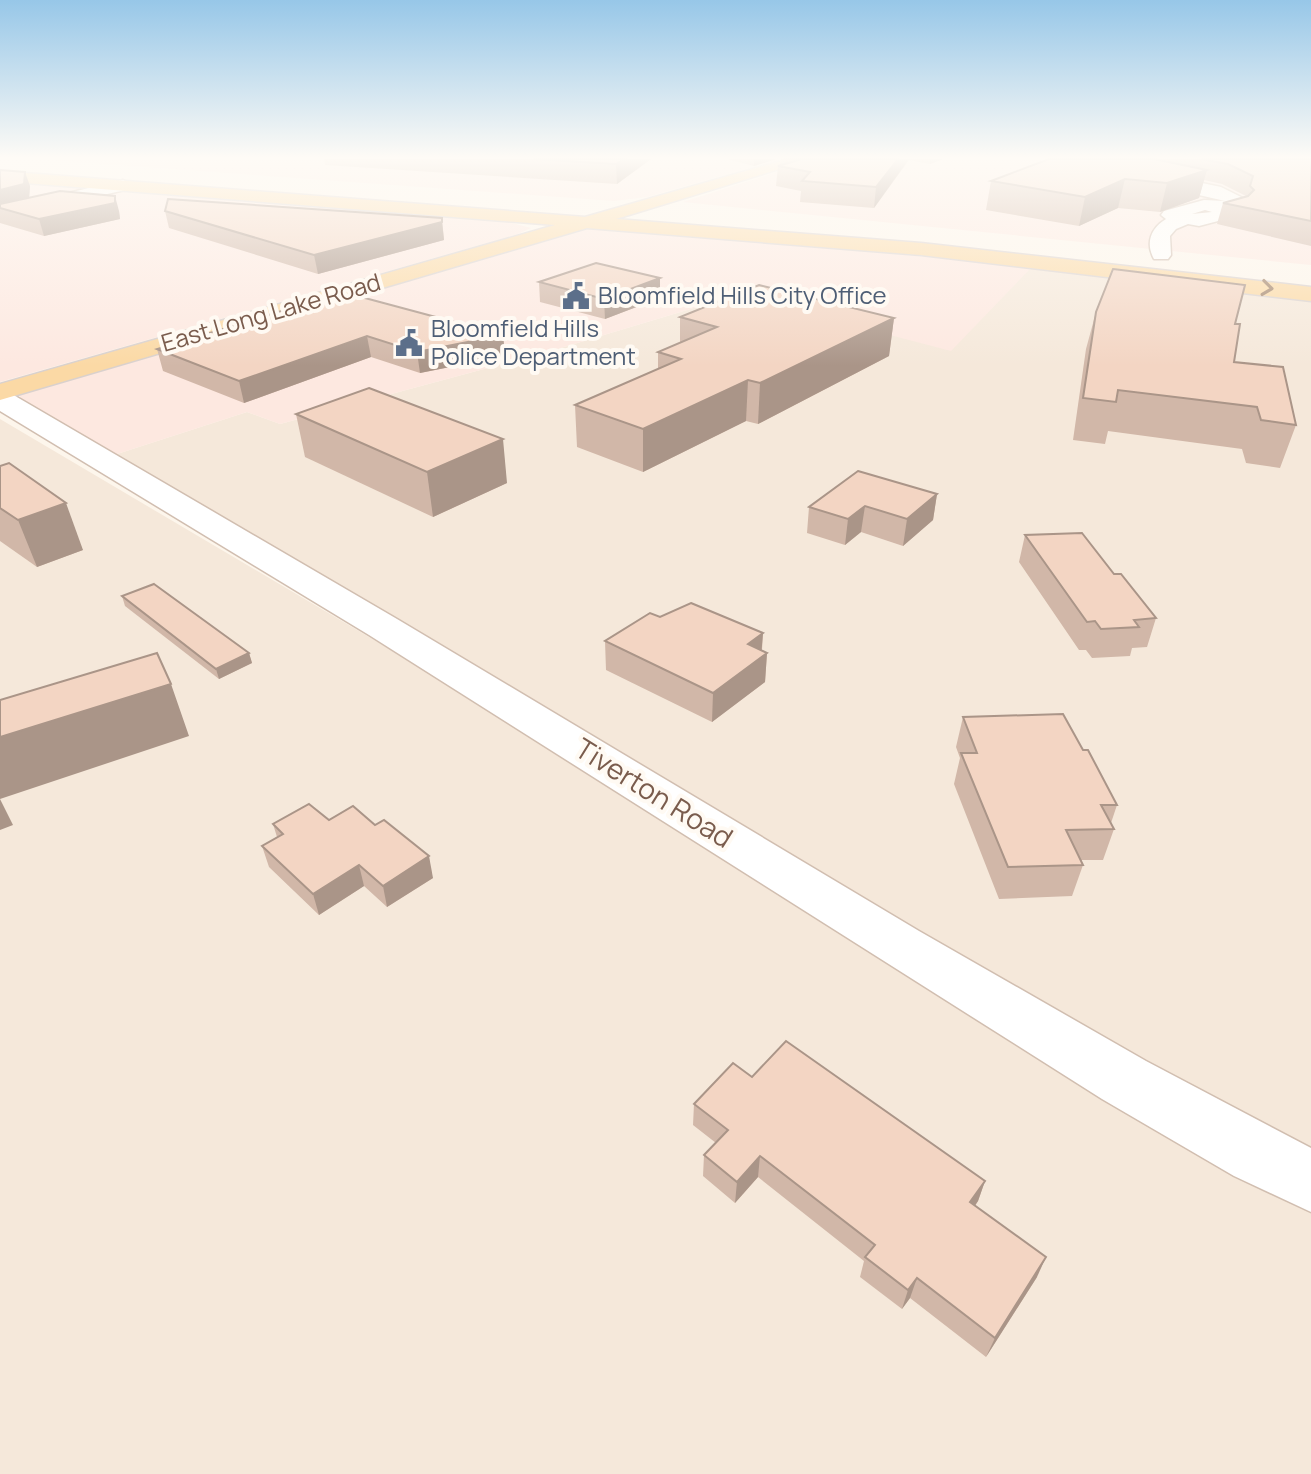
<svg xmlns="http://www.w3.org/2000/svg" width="1311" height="1474" viewBox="0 0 1311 1474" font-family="Manrope,sans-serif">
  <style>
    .residential { fill: #f5e8da }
    .commercial { fill: #fde8e0 }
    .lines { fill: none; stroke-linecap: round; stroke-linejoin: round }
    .minor-casing { stroke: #d1beb0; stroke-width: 3 }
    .major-casing { stroke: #dad1cd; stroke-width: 3 }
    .minor { fill: #fff; fill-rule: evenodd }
    .major { fill: #fbd9a5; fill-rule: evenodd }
    .wall { fill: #d1b7a8 }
    .shaded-wall { fill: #aa9588 }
    .building { fill: #f3d5c3; stroke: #aa9588; stroke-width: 2 }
    .oneway { stroke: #a18267 }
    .labels { text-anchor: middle; stroke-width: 8; stroke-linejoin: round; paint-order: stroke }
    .far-service-label { font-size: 24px; fill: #4e5e75; stroke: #fffaf3; text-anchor: start }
    .far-street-label { font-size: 24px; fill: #7a5c4d; stroke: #fffaf3 }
    .street-label { font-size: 28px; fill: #7a5c4d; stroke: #fffaf3 }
  </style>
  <rect width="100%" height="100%" fill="#fdf6ec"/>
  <path class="residential" d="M1032,267L1311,301V1474H0V419L418,666L451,651L114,455L247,412L280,424L554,350L737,295Z"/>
  <g class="commercial">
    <path d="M35,159H782L647,197L614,201Z"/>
    <path d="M818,159H1311V265L683,202Z"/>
    <path d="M0,180L508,222L531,228L518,234L0,382Z"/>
    <path d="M599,226L1032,267L951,351L737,295L554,350L280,424L247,412L114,455L24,403L19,395Z"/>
  </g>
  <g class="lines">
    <g class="minor-casing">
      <g id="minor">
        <path d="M1057,159H1087L1221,187L1245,199L1240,207L1244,211L1241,215L1199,226L1188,224L1176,229L1170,236L1171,255L1168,259H1154C1145,243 1151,228 1166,219L1161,215L1164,211L1204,200L1225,201L1064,164ZM1205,210L1212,212L1192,214Z"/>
        <path d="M123,180L131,185L129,189L0,219V209Z"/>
        <path d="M0,391L10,393L397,619L919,931L1146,1061L1311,1148V1212L1234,1176L1102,1099L369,635L0,411Z"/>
      </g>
    </g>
    <g class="major-casing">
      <path id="major" d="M788,159H812L616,219L921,243L1311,287V301L921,255L587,228L0,400V384L555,225L0,181V171L585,217Z"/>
    </g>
    <use href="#minor" class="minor"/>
    <use href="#major" class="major"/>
  </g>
  <g class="wall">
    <path d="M324,159H651L617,184L325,165Z"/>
    <path d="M727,159H776L754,166Z"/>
    <path d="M781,159H943L930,164L909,160L874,208L800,202L801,191L776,186L778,166L780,165Z"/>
    <path d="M1049,159H1311V246L1217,224L1223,203L1246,196L1222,184L1204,180L1199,198L1160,212L1118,208L1079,226L986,210L991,181Z"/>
    <path d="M0,170L30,186L29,198L119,211L120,219L44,236L0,223Z"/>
    <path d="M165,211L442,218L444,240L318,274L169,228Z"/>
    <path d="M660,278V298L605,319L540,302L539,282Z"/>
    <path d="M324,298L325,302L503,335L505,356L420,373L371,357L244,403L163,371L157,349Z"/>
    <path d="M1096,312L1235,324L1234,362L1296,425L1280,468L1246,463L1242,449L1108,431L1105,444L1073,440L1086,349Z"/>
    <path d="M680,317L894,318L889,356L758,424L746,421L643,472L577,447L575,405L658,369V352L680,343Z"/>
    <path d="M296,414L507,483L433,517L305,457Z"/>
    <path d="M0,466L83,550L37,567L0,541Z"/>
    <path d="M937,494L933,520L903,546L861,532L845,545L807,533L809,507Z"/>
    <path d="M1025,535L1114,574L1156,618L1147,647L1132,648L1130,656L1092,658L1086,650H1079L1019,562Z"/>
    <path d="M122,596L249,653L252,663L219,679L125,606Z"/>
    <path d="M660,617L763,633L762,650L767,653L765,682L712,722L606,670L605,641Z"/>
    <path d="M963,717L1083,750L1117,805L1111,823L1114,829L1103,860H1081L1083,865L1072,896L999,899L954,784L960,758L956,747Z"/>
    <path d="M329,820L433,878L387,907L364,886L319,915L269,867L262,846L277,837L273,824Z"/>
    <path d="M752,1077L985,1181L978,1201L975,1206L1037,1277L986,1357L910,1298L902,1309L860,1277L864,1261L758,1177L735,1203L703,1176L704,1155L716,1143L693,1125L694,1104Z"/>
  </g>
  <g class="shaded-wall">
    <path d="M624,159H651L617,184L616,164Z"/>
    <path d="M754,159H776L754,166Z"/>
    <path d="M898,159H909L874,208L876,187Z"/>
    <path d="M930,159H943L930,164Z"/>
    <path d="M1207,170L1199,198L1160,212L1167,183Z"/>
    <path d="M25,172L30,186L29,199L0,207V190Z"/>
    <path d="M1125,179L1118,208L1079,226L1085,197Z"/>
    <path d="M115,196L119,211L120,219L44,236L39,219Z"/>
    <path d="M442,222L444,240L318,274L314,255Z"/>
    <path d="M660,278V298L605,319L604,299Z"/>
    <path d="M894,318L889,356L758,424L760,383Z"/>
    <path d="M503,335L505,356L420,373L417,352Z"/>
    <path d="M367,336L371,357L244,403L239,381Z"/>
    <path d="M748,380L746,421L643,472V429Z"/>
    <path d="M503,439L507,483L433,517L427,472Z"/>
    <path d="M937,494L933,520L903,546L907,519Z"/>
    <path d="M66,503L83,550L37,567L18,520Z"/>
    <path d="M865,506L861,532L845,545L848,519Z"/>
    <path d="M763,633L761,657L767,653L765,682L712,722L713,693L748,644Z"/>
    <path d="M249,653L252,663L219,679L216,669Z"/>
    <path d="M171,684L189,736L0,799L13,825L0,830V737Z"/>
    <path d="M429,856L433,878L387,907L383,886Z"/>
    <path d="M359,865L364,886L319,915L313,894Z"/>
    <path d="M760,1156L758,1177L735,1203L737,1182Z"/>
    <path d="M985,1181L978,1201L963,1223L970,1202Z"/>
    <path d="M1046,1257L1037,1277L986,1357L995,1338Z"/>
    <path d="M917,1278L910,1298L902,1309L908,1290Z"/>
  </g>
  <g class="building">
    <path d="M533,159H624L616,164Z"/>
    <path d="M802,159H898L876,187L802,181L810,172L778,166Z"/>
    <path d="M1049,159H1154L1207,170L1167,183L1125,179L1085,197L991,181Z"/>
    <path d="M1201,159H1311V221L1223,203L1248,196L1254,190L1250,186L1253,176L1228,164Z"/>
    <path d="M0,170L25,172L24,184L0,190Z"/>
    <path d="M60,191L115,196V203L39,219L0,208V204Z"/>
    <path d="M168,199L442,218V222L314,255L165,211Z"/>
    <path d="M596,263L660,278L604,299L539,282Z"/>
    <path d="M1113,269L1245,285L1235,324H1240L1234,362L1283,367L1296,425L1261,420L1257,407L1118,390L1116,402L1083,398L1096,312Z"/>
    <path d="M759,285L894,318L760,383L748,380L643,429L575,405L681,359L658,352L717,327L680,317Z"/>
    <path d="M350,294L503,335L417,352L367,336L239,381L157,349L324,298L316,304Z"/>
    <path d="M369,388L503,439L427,472L296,414Z"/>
    <path d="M9,463L66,503L18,520L0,508V466Z"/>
    <path d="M858,471L937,494L907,519L865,506L848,519L809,507Z"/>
    <path d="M1082,533L1114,574H1121L1156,618L1134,620L1139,627L1101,629L1095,621L1087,622L1025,535Z"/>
    <path d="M154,584L249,653L216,669L122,596Z"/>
    <path d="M691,603L763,633L748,644L767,653L713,693L605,641L650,613L660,617Z"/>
    <path d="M157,653L171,684L0,737V700Z"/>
    <path d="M1063,714L1083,750H1088L1117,805H1101L1114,829L1066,830L1083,865L1008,867L961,753H977L963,717Z"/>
    <path d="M309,804L329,820L353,806L375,825L384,820L429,856L383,886L359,865L313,894L262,846L283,834L273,824Z"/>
    <path d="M786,1041L985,1181L970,1202L1046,1257L995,1338L917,1278L908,1290L865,1257L875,1245L760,1156L737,1182L704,1155L728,1130L694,1104L733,1063L752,1077Z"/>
  </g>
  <defs><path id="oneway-chevron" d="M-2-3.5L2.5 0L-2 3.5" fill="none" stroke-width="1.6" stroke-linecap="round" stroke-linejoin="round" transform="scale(2)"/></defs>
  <use class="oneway" href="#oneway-chevron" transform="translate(1267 288) rotate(7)"/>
  <linearGradient id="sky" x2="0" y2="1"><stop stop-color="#97c7e8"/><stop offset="0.43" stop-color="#fefbf6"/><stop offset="1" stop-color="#fefbf6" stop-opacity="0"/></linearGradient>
  <rect width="1311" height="366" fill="url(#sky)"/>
  <defs>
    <g id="civic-bare" transform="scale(2.16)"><path d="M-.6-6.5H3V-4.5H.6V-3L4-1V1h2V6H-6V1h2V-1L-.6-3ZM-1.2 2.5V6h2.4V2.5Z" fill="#5c6f8a" stroke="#fffaf3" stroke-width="2.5" paint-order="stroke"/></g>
  </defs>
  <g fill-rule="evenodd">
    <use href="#civic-bare" x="576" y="296"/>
    <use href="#civic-bare" x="409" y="343"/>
  </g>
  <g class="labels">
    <g class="far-service-label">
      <text x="598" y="304">Bloomfield Hills City Office</text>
      <text x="431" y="337">Bloomfield Hills<tspan x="431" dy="28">Police Department</tspan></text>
    </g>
    <g class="far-street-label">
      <text transform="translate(271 313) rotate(-16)" y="8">East Long Lake Road</text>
    </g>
    <g class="street-label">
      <text transform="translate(654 793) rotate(32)" y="10">Tiverton Road</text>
    </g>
  </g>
</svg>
